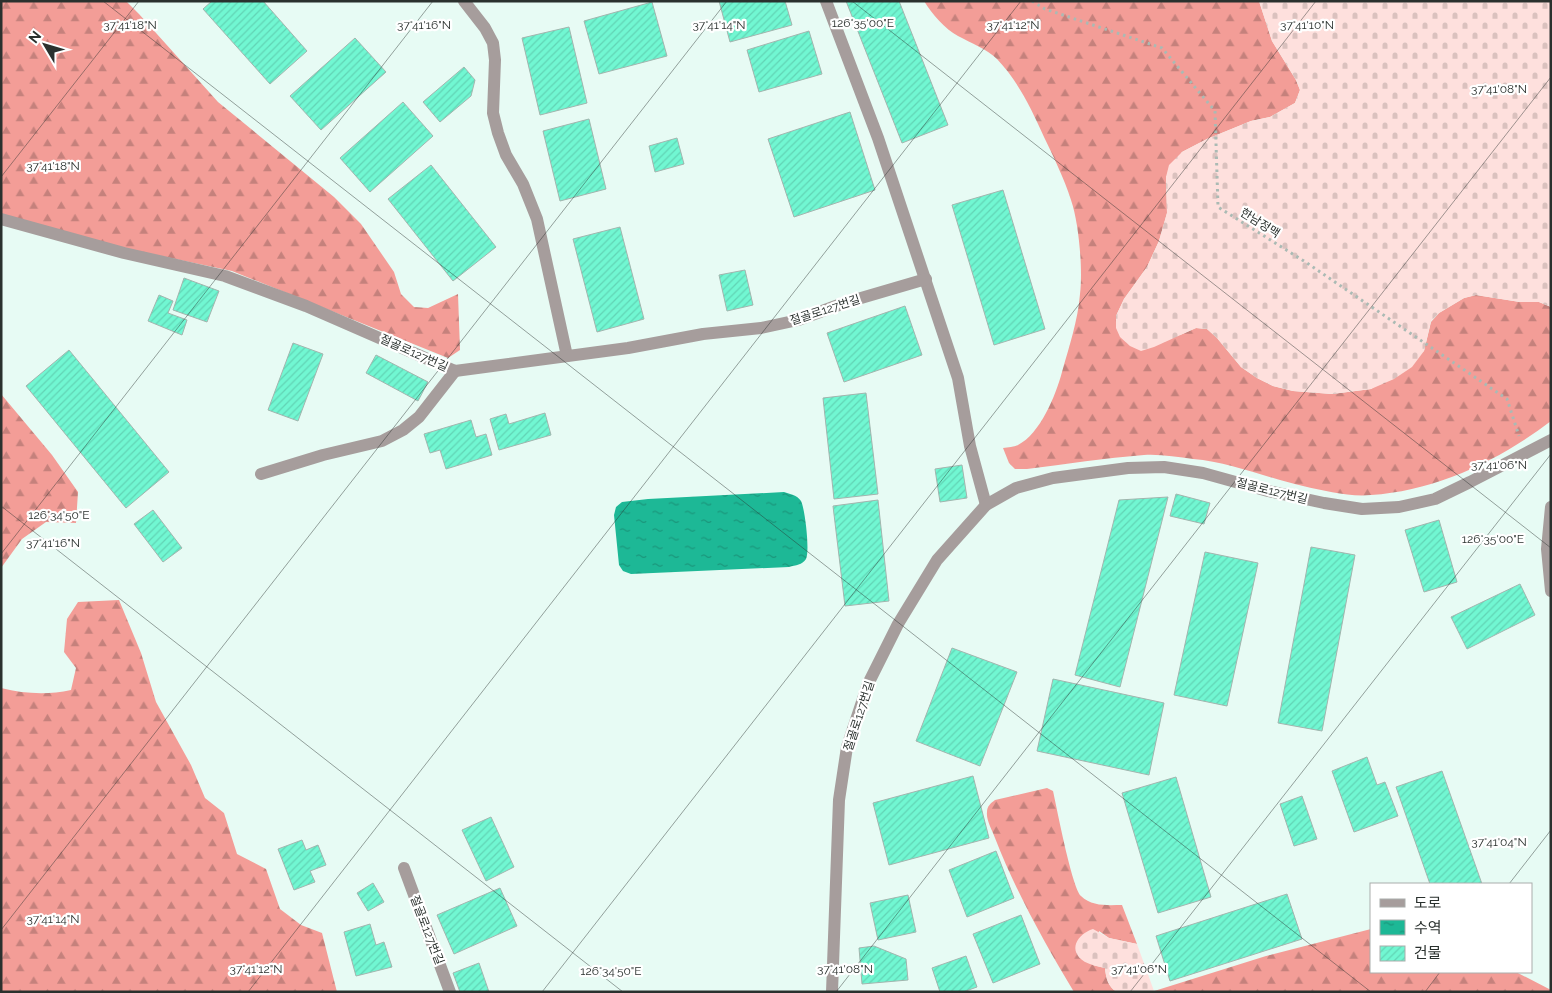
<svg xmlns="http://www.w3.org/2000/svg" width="1552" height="993" viewBox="0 0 1552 993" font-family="Raleway,'Noto Sans KR',sans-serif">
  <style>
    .forest { fill: url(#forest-firs) }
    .cemetery { fill: url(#cemetery-stones) }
    .water { fill: url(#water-ripples) }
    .building { fill: url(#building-hatch); stroke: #a2b5ae }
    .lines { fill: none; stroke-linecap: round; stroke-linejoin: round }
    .path { stroke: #aabab4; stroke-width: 3; stroke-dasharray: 2.5 4; stroke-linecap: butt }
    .service { stroke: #a69d9c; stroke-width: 12 }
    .minor { stroke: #a69d9c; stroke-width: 12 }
    .ticks { fill: none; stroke: #2a312e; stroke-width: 1; stroke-opacity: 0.45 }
    .labels { text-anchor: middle; stroke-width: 4.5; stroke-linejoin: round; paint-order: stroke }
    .street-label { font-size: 12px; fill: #2a312e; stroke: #fff }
    .ticks-label { font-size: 12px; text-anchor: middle; fill: #2a312e; stroke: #fff; stroke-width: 4.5; stroke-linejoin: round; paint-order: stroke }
  </style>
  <defs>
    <pattern id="forest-firs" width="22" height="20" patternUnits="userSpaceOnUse" patternTransform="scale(1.25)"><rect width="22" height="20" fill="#f39d97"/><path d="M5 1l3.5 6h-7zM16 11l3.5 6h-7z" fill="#c5817c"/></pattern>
    <pattern id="cemetery-stones" width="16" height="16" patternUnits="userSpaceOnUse" patternTransform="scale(1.25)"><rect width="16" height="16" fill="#fee0dd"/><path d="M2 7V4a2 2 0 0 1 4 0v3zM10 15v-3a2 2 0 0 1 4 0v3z" fill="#dac1be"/></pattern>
    <pattern id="water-ripples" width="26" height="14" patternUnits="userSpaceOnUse" patternTransform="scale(1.25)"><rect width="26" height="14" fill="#1db896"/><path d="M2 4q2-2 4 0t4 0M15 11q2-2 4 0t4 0" fill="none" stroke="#1a967b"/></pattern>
    <pattern id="building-hatch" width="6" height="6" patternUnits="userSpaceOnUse" patternTransform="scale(1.25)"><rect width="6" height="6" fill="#71f7d2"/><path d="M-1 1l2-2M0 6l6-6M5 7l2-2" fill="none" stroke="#62d4b5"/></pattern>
  </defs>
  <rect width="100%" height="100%" fill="#e7fbf4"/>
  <g class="forest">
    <path d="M1,1H126L139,14L218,102L334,197L361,224L394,272L401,294L414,307L428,308L458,294L460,350L448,358L232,271L95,242L1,217Z"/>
    <path d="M924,1H1259L1272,41L1296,80L1300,90L1295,103L1270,117L1251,121L1207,139L1182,152L1166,177L1167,213L1159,241L1147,267L1124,299L1116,316L1180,335L1196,328L1207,329L1217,338L1241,367L1257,378L1273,386L1293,391L1332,394L1371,389L1424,351L1431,322L1439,313L1464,298L1476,295L1520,302H1539L1551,307V421C1500,460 1436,491 1371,495C1349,497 1325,491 1303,486C1267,478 1230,462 1193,459C1177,457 1160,454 1144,455C1105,458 1066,464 1027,469H1015L1009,463L1003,448C1008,447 1014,447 1018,445C1040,434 1056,395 1062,372C1069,347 1078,320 1080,294C1083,270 1079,223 1071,200C1064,178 1054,158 1044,137C1032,110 1018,81 997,59C987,49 971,43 958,36C945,29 932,14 924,1Z"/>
    <path d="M1,394L52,455L78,492L76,523L46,522L22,539L1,568Z"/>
    <path d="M119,600L141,653L156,702L191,765L205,798L224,813L237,854L266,869L280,909L301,925L322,933L337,992H1V688C25,694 48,695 71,690L76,668L64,652L67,619L78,602Z"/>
    <path d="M1047,788L1053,791C1057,809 1072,887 1081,896C1092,907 1109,905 1122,905L1137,944L1109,938L1099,931L1093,965L1105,968C1106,978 1108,987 1117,992H1074C1045,944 1015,890 995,838C992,830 986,820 987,812C987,806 991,803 995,800Z"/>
    <path d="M1371,929V972H1516L1551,990V992H1151L1266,956Z"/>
  </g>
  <g class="cemetery">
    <path d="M1259,1H1551V307L1539,302H1520L1476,295L1464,298L1439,313L1431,321L1424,351L1412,367L1394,379L1371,389L1332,394L1293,391L1273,386L1257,378L1241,367L1217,338L1207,329L1196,328L1154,347L1141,351L1130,346L1120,337L1116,328V316L1124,299L1147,267L1159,241L1167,213L1166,177L1169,165L1182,152L1207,139L1251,121L1270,117L1295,103L1300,90L1296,80L1272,41Z"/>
    <path d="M1093,929L1109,938L1137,944L1154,991L1117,992C1108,987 1106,978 1105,968C1099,967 1091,965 1085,962C1067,951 1077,934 1093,929Z"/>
  </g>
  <path class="water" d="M784,492C790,494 797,495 801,501C805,509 810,551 806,559C802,565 796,565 789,567L631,574L623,571L619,565L614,515L616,507L622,502L648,499Z"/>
  <g class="building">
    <path d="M212,1H263L307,51L270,84L203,9Z"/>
    <path d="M719,1H785L792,25L730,42Z"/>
    <path d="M846,1H899L948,125L902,143Z"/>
    <path d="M652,2L667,56L599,74L584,21Z"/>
    <path d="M569,27L587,103L540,115L522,38Z"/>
    <path d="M809,31L822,74L759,92L747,50Z"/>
    <path d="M355,38L386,72L321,130L290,96Z"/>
    <path d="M464,67L475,80L471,96L440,122L423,102Z"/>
    <path d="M403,102L433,136L370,192L340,158Z"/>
    <path d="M850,112L875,190L794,217L768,139Z"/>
    <path d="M589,119L606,189L560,201L543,131Z"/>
    <path d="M677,138L684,164L655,172L649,146Z"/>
    <path d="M431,165L496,247L453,281L388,199Z"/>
    <path d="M1003,190L1045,329L994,345L952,205Z"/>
    <path d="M620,227L644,319L597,332L573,239Z"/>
    <path d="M745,270L753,305L727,311L719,275Z"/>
    <path d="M184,278L219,291L207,322L173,310Z"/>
    <path d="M159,295L173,301L168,313L187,320L182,335L148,321Z"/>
    <path d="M905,306L922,355L844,382L827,333Z"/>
    <path d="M293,343L323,354L298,421L268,410Z"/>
    <path d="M69,350L169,472L126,508L26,386Z"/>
    <path d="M376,355L428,382L418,401L366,373Z"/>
    <path d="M866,393L878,494L834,499L823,398Z"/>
    <path d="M545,413L551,435L499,450L490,419L506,414L509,424Z"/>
    <path d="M471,420L476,437L486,434L492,455L446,469L440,450L430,453L424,434Z"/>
    <path d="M962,465L967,498L940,502L935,469Z"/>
    <path d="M1176,494L1210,503L1204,524L1170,516Z"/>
    <path d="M1168,497L1120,687L1075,675L1119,500Z"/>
    <path d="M878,500L889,601L845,606L833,506Z"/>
    <path d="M153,510L182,548L163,562L134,524Z"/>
    <path d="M1439,520L1457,582L1424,592L1405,530Z"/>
    <path d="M1311,547L1355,555L1322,731L1278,723Z"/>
    <path d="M1205,552L1258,563L1227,706L1174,695Z"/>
    <path d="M1520,584L1535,615L1467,649L1451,617Z"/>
    <path d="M952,648L1017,672L980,766L916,741Z"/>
    <path d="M1053,679L1164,703L1149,775L1037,751Z"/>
    <path d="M1367,757L1377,785L1385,782L1398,816L1354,832L1332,771Z"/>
    <path d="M1442,771L1482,884H1430L1396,787Z"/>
    <path d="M973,776L989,838L889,865L873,803Z"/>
    <path d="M1176,777L1211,897L1158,913L1122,793Z"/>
    <path d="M1302,796L1317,839L1294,846L1280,804Z"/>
    <path d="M491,817L514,867L486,881L462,830Z"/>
    <path d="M302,840L306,850L318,845L326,865L310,871L315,882L294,890L278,849Z"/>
    <path d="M996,851L1014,898L967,917L949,870Z"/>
    <path d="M373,883L384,902L368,911L357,893Z"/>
    <path d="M500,888L517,926L454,954L437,915Z"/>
    <path d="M1287,894L1302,939L1170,981L1156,936Z"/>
    <path d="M908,895L916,932L878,940L870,903Z"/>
    <path d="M1021,915L1040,964L993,983L973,934Z"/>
    <path d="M370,924L376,945L384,942L392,967L356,976L344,932Z"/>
    <path d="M874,946L906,959L908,980L862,984L859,948Z"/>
    <path d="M966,956L977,987L963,992H940L932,968Z"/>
    <path d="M479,963L489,992H460L453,973Z"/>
  </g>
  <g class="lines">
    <path class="path" d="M1032,1L1045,9L1162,48L1215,111L1218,207L1307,263L1507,399L1519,436"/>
    <g class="service">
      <path d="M464,1L485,28L493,43L495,60L493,113L498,133L506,155L523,184L537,219L567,356"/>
      <path d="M826,1L878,138L958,378L970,446L986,505"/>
      <path d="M1,219L124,253L225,276L306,306L455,371L628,348L703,334L761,328L798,320L844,303L926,279"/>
      <path d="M261,474L323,455L382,441L403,430L419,417L455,371"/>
      <path d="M404,868L450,992"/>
      <path d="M832,992L839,800L847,747L868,684L898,624L937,560L986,505L1016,488L1053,478L1128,468L1164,467L1203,473L1268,491L1324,503L1362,509L1399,507L1435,499L1470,482L1551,440"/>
    </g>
    <path class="minor" d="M1551,507L1547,549L1551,591"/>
  </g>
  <path class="ticks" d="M103,1L1371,992M852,1L1551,548M1,177L139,1M1,506L623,992M1,554L433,1M1509,884L1551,830M1,930L727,1M248,992L1021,1M542,992L1316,1M836,992L1551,77M1130,992L1551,454M1425,992L1440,972"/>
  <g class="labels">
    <g class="street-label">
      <text transform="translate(1260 223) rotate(32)" y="4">한남정맥</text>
      <text transform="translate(825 310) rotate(-18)" y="4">절골로127번길</text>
      <text transform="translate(414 353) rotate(24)" y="4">절골로127번길</text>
      <text transform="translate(1272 491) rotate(14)" y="4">절골로127번길</text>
      <text transform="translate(859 716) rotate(-72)" y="4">절골로127번길</text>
      <text transform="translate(427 930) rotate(69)" y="4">절골로127번길</text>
    </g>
  </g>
  <g class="ticks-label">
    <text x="863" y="27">126°35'00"E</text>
    <text x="130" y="29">37°41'18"N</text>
    <text x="424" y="29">37°41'16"N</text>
    <text x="719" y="29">37°41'14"N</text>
    <text x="1013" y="29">37°41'12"N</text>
    <text x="1307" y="29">37°41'10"N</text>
    <text x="1499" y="93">37°41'08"N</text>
    <text x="53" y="170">37°41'18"N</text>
    <text x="1499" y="469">37°41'06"N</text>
    <text x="59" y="519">126°34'50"E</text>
    <text x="1493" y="543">126°35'00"E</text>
    <text x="53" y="547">37°41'16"N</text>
    <text x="1499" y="846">37°41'04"N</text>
    <text x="53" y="923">37°41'14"N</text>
    <text x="256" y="973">37°41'12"N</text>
    <text x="845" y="973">37°41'08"N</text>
    <text x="1139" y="973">37°41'06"N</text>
    <text x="611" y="975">126°34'50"E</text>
  </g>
  <rect width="1552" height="993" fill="none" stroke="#2a312e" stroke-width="5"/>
  <rect x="1370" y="883" width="162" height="90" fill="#ffffff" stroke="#aaadab"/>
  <rect x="1380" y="899" width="25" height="8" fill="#a69d9c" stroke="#aaadab"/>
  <text x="1414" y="908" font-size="15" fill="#2a312e">도로</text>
  <rect x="1380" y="920" width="25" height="15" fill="url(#water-ripples)" stroke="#aaadab"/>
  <text x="1414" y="933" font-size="15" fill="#2a312e">수역</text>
  <rect x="1380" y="946" width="25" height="15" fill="url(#building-hatch)" stroke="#aaadab"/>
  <text x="1414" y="958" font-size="15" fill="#2a312e">건물</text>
  <g transform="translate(45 45) rotate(308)" stroke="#ffffff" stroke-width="4" paint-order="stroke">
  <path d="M0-4L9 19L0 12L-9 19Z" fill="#2a312e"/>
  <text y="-8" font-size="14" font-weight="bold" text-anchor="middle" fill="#2a312e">N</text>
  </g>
</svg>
